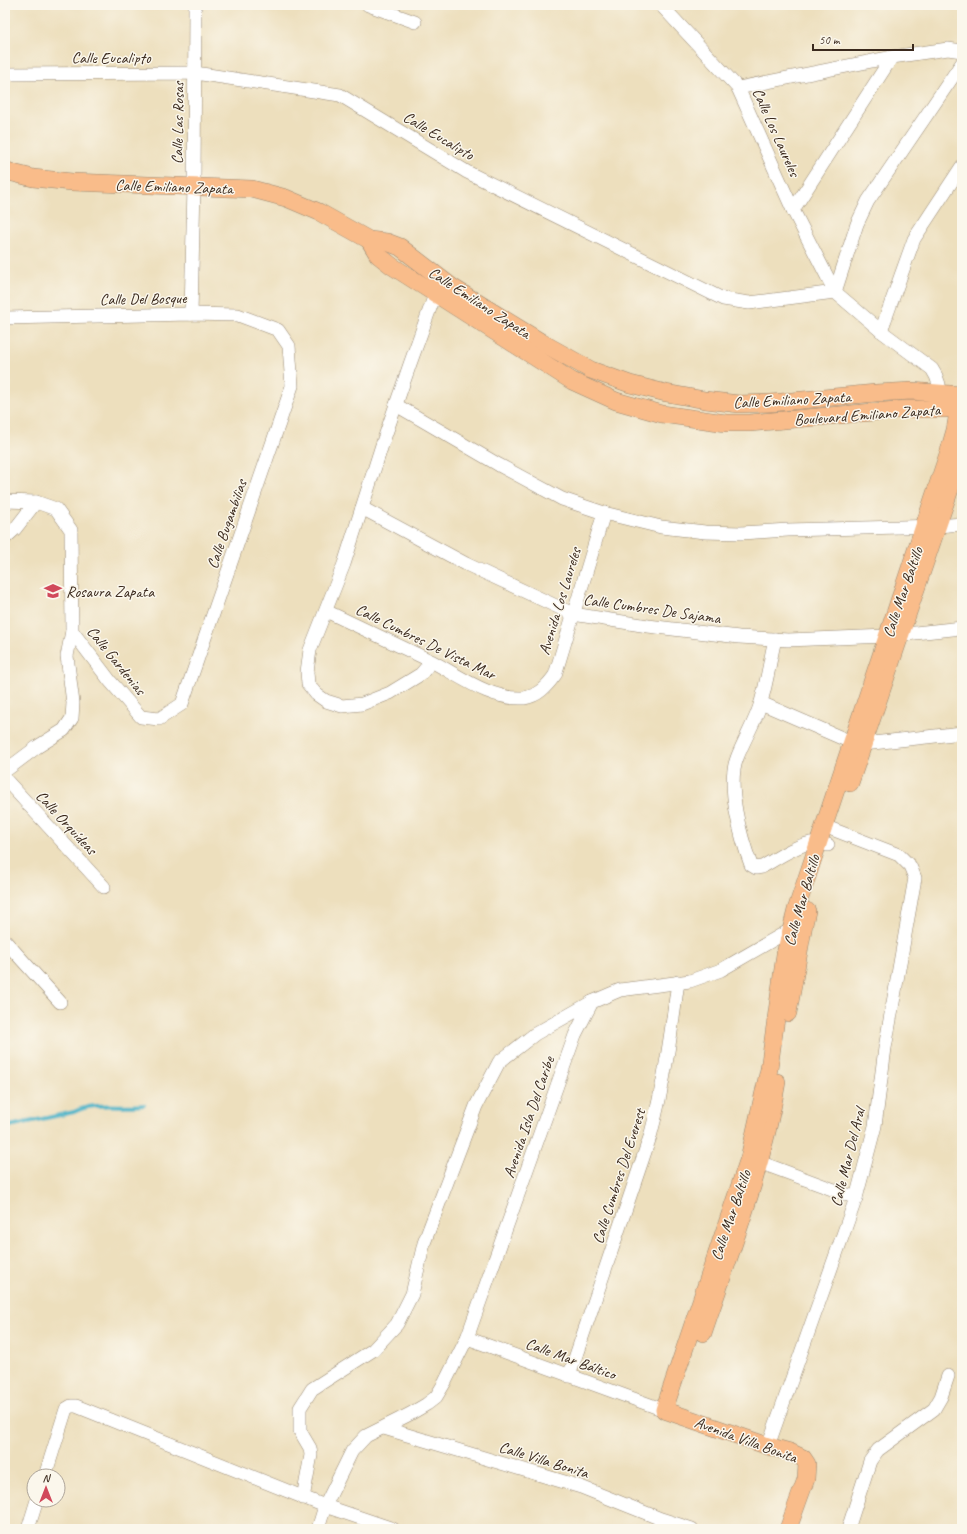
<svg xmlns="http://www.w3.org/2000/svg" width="967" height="1534" viewBox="0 0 967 1534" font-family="Caveat,sans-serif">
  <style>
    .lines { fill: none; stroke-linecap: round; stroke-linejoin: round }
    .stream { stroke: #49b2c7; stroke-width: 4 }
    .minor-casing { stroke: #94846e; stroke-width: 14 }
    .major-casing { stroke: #94846e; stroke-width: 18 }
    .minor { stroke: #fff; stroke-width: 13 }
    .major { stroke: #f9bc8a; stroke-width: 17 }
    .labels { text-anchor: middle; stroke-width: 3; stroke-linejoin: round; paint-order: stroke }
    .street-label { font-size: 16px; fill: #3b2a1e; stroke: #fbf7ec }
    .poi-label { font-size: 16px; fill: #3b2a1e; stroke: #fbf7ec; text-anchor: start }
  </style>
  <rect width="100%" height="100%" fill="#fbf7ec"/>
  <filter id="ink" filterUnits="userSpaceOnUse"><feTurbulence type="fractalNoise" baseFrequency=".025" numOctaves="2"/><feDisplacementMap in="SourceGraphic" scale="8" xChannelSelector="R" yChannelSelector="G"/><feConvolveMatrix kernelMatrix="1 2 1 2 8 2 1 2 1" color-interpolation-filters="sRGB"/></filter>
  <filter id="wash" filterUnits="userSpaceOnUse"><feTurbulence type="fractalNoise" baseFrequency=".012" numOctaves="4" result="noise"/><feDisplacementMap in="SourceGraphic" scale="16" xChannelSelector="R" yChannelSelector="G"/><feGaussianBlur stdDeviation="0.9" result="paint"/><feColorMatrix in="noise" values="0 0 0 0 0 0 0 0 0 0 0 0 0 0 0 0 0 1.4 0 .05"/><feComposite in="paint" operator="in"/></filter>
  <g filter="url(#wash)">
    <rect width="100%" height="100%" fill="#eddfbd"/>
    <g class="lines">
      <path class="stream" d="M5,1127L74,1112C95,1101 121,1108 144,1105"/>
    </g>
  </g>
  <g filter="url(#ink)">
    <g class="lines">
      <g class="minor-casing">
        <g id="minor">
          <path d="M368,5L415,22"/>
          <path d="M661,5L738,88L793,210L835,292L881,331L932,369C939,379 941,390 941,402"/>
          <path d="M892,57L948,49L962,51"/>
          <path d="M5,74L195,73L340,95L467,172L723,299L749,303L835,292"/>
          <path d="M738,88L892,57L793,210"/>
          <path d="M835,292L857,224L868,201L962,63"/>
          <path d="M191,314L194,186L195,5"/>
          <path d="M5,318L191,314L238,315L278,330L289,346L292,386L182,704L159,719L141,717L110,681L72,631L71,530L56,509L36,502L5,501"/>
          <path d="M881,331L914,239L962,166"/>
          <path d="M396,405L499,465L562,499L604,513L661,527L705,532L741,533L788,530L938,526L962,524"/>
          <path d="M362,508L466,564L573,614L648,626L739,637L788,640L887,636L962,628"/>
          <path d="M5,538L15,529L36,502"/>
          <path d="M326,611C361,628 396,644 431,661C460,676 490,700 524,698C538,696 547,686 555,675L604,513"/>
          <path d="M775,639C770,660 767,682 761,702C756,721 744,739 737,758C726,786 741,838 751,865L756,868L762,867C776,859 795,846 810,843C816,842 822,843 828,845"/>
          <path d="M431,662L421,674L390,693L362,704L342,706L326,701L316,694L308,684L307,672L310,650L344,564L382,445L410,364L438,286"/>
          <path d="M761,703L851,742L864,744L962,733"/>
          <path d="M5,771L37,747L64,730L72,718L73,703L67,656L72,631"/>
          <path d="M5,779L104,887"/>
          <path d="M5,941L60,1002"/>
          <path d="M751,1159L856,1198"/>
          <path d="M467,1338L664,1410"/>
          <path d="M569,1376L650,1137C664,1086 671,1034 678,982"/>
          <path d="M384,1428L581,1487L661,1519L692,1529"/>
          <path d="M768,1446L856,1198L875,1126L885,1048L915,878L910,866L899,855L824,826"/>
          <path d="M45,1476L66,1409L71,1406H76L325,1506L393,1529"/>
          <path d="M303,1498L311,1455L310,1448L300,1431V1408L312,1389L373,1350L397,1324L412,1294L424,1243L476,1106L499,1062L535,1034L592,1002"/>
          <path d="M28,1529L37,1500"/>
          <path d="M318,1529L325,1506L352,1451L366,1436L410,1414L427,1404L436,1397L445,1382L467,1338L575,1035L592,1002L620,990L690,981L721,970L790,930L797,931"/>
          <path d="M848,1529L870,1461L878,1450L934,1409L941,1397L948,1376"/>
        </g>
      </g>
      <g class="major-casing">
        <g id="major">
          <path d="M5,170L13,173L33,178L72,182L252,189L286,198L319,212L369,240L387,242L400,247L452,287L541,342L591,370L630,384L666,393L705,400L739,404L771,403L876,393L912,391L962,395"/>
          <path d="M369,240L378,255L392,266L572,381L616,401L662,414L726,423H750L907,409H962"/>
          <path d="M850,783L962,454"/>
          <path d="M788,1013L804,924L807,911"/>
          <path d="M703,1333C731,1250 763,1169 777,1082"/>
          <path d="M788,1529L806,1479L807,1464L803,1458L790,1452L768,1446L664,1410L749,1158L769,1069L785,954L796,910L949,451L955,430L961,395"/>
        </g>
      </g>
      <use href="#minor" class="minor"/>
      <use href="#major" class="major"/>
    </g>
  </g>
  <defs>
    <g id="school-bare" transform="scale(1.38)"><path d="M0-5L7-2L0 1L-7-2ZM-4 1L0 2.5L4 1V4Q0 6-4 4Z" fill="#d1495b" stroke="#fbf7ec" stroke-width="2.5" paint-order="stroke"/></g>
  </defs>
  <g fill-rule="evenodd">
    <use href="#school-bare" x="53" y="591"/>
  </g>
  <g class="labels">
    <g class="street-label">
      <text x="111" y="63">Calle Eucalipto</text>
      <text transform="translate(177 123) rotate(-89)" y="6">Calle Las Rosas</text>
      <text transform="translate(777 132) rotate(66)" y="6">Calle Los Laureles</text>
      <text transform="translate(439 135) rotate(31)" y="6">Calle Eucalipto</text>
      <text transform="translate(174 186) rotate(2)" y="6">Calle Emiliano Zapata</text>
      <text transform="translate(143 298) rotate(-1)" y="6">Calle Del Bosque</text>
      <text transform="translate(480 302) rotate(33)" y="6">Calle Emiliano Zapata</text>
      <text transform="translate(792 399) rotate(-3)" y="6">Calle Emiliano Zapata</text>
      <text transform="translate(867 414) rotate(-4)" y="6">Boulevard Emiliano Zapata</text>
      <text transform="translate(226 524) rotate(-71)" y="6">Calle Bugambilias</text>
      <text transform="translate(902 592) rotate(-71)" y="6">Calle Mar Baltillo</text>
      <text transform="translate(559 601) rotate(-73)" y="6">Avenida Los Laureles</text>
      <text transform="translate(652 608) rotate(8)" y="6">Calle Cumbres De Sajama</text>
      <text transform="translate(426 641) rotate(26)" y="6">Calle Cumbres De Vista Mar</text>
      <text transform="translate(117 660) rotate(51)" y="6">Calle Gardenias</text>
      <text transform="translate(67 822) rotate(47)" y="6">Calle Orquídeas</text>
      <text transform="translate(801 900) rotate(-74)" y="6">Calle Mar Baltillo</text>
      <text transform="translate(528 1117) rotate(-71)" y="6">Avenida Isla Del Caribe</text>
      <text transform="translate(847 1157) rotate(-76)" y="6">Calle Mar Del Aral</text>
      <text transform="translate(618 1176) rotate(-72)" y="6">Calle Cumbres Del Everest</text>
      <text transform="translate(730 1215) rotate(-71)" y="6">Calle Mar Baltillo</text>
      <text transform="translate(571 1358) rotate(20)" y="6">Calle Mar Báltico</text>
      <text transform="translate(746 1439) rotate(20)" y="6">Avenida Villa Bonita</text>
      <text transform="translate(544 1459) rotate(17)" y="6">Calle Villa Bonita</text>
    </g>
    <g class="poi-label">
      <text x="66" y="597">Rosaura Zapata</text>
    </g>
  </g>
  <rect width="967" height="1534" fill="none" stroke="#fbf7ec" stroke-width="20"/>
  <g transform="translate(46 1488)"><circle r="19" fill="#fbf7ec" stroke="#aea59a"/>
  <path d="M0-3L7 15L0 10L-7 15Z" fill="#d1495b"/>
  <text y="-6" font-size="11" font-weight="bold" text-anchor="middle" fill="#3b2a1e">N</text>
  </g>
  <path d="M813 44v6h100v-6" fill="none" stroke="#3b2a1e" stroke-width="2"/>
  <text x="819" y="44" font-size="12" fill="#3b2a1e" stroke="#fbf7ec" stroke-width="3" paint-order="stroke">50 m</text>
</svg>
